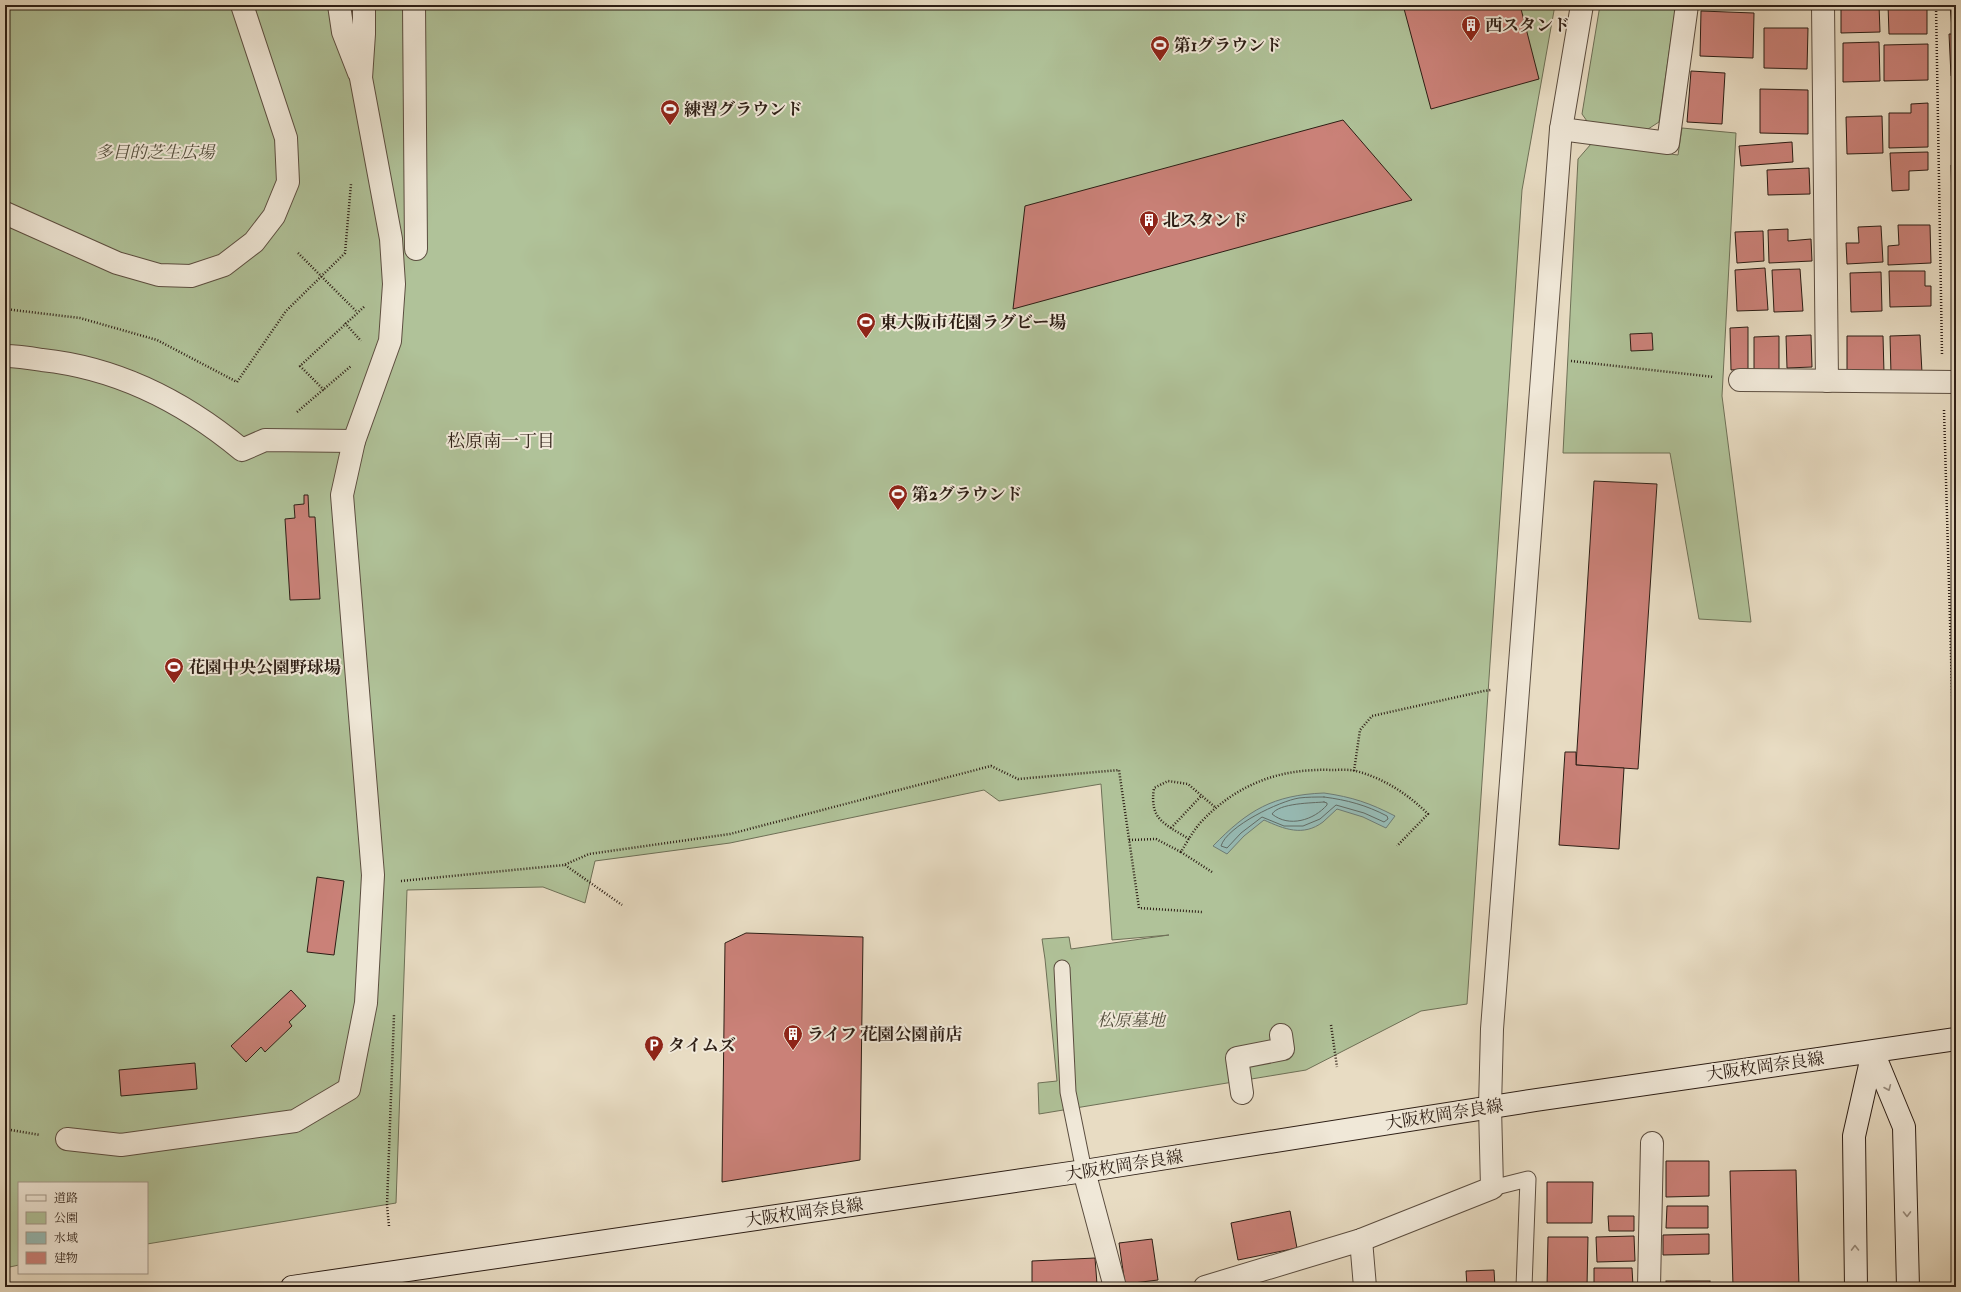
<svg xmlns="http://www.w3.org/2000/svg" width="1961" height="1292" viewBox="0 0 1961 1292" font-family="'IM FELL Double Pica','Noto Serif JP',serif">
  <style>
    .green { fill: #b0c299; stroke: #6e7057 }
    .water { fill: #97bbb5; stroke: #6d7c75 }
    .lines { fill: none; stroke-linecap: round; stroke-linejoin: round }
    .shore { stroke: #626c65; stroke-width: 1 }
    .building { fill: #ca8178; stroke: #2d1e15 }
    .lane-casing { stroke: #5c4e40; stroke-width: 17 }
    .street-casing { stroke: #5c4e40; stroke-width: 24 }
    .secondary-casing { stroke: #2d1e15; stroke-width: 24 }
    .path { stroke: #2d1e15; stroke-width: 2.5; stroke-dasharray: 1 2; stroke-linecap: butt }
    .lane { stroke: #f0e8d8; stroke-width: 15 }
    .street { stroke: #f0e8d8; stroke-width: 22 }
    .secondary { stroke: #f0e8d8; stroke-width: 22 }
    .oneway { stroke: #988d80 }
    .labels { text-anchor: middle; stroke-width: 4; stroke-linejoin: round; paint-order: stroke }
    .poi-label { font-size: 17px; font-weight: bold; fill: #2d1e15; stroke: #f0e8d8; text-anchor: start }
    .park-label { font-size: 17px; font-style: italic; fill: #544f3d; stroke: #f0e8d8 }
    .street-label { font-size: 17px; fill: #2d1e15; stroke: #f0e8d8 }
    .neighbourhood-label { font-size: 18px; fill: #2d1e15; stroke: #f0e8d8 }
  </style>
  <rect width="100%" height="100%" fill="#e8dcc3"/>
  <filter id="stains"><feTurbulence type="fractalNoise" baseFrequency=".005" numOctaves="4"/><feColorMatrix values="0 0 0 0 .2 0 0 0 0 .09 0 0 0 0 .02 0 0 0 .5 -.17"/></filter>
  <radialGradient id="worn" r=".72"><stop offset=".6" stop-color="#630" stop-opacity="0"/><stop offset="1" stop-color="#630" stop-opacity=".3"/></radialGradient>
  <g class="green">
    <path d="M5,5H1555L1522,190L1467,1004L1421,1011L1306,1070L1039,1114L1038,1083L1057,1081L1045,959L1042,939L1069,937L1071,949L1169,935L1112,940L1101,784L999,801L984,790L730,843L595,861L585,903L543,887L407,890L396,1203L147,1244V1183H19V1265L5,1268Z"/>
    <path d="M1600,5H1676L1659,122L1645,131L1589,124L1582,114Z"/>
    <path d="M1682,128L1736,133L1722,396L1751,622L1699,619L1670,453H1563L1578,159L1591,144L1678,155Z"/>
  </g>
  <path class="water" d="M1324,793C1352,797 1370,803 1395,816L1386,828L1363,817L1337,809C1332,813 1328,818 1323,822C1303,837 1284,829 1264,820L1244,836L1227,854L1213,846C1248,810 1273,795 1324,793Z"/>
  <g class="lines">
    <g class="shore">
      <path d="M1324,797C1347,800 1366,805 1387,816L1388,819L1384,822L1364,813L1336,805L1320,819L1303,826H1284L1262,817L1241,833L1227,848L1221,846C1227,826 1280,801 1299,798C1307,797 1316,797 1324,797Z"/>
      <path d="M1324,802L1327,803V805C1314,820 1289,828 1272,814C1279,803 1312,803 1324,802Z"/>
    </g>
  </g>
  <g class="building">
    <path d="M1403,5H1520L1539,79L1431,109Z"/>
    <path d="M1841,5H1879L1880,32L1841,33Z"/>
    <path d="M1888,5H1927V34H1889Z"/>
    <path d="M1950,5H1956V29H1952Z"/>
    <path d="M1701,11L1754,13L1753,58L1700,56Z"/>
    <path d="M1764,28H1808L1807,69L1764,68Z"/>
    <path d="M1949,34H1956V76H1951Z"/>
    <path d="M1879,42L1880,81L1843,82V43Z"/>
    <path d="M1928,44V80L1884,81V45Z"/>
    <path d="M1691,71L1725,73L1722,124L1687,122Z"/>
    <path d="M1956,83V116H1954L1952,84Z"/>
    <path d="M1760,89L1808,90V134L1760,133Z"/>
    <path d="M1928,103V147L1889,148V113H1911V104Z"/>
    <path d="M1882,116L1883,153L1847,154L1846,117Z"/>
    <path d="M1343,120L1412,200L1013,309L1025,206Z"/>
    <path d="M1956,125V157H1954L1952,126Z"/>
    <path d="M1792,142L1793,162L1741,166L1739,146Z"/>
    <path d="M1928,152V170L1909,171V190L1892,191L1890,153Z"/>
    <path d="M1951,165H1956V202H1952Z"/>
    <path d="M1809,168L1810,194L1768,195L1767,170Z"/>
    <path d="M1898,225H1930L1931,263L1888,265V246L1899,245Z"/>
    <path d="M1881,226L1883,262L1847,264L1846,243H1859L1858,227Z"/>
    <path d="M1788,229V241L1811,239L1812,261L1769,263L1768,230Z"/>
    <path d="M1763,231L1764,261L1737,263L1735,232Z"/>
    <path d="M1765,268L1768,310L1737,311L1735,270Z"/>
    <path d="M1800,269L1803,311L1774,312L1772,270Z"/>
    <path d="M1889,271H1925V286H1931V306L1890,307Z"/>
    <path d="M1881,272L1882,311L1851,312L1850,273Z"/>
    <rect x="1955" y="297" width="1" height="31"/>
    <path d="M1748,327V369L1731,370L1730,328Z"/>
    <path d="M1652,333L1653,350L1631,351L1630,334Z"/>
    <path d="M1811,335L1812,367L1787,368L1786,336Z"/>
    <path d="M1920,335L1922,373L1891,374L1890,336Z"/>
    <path d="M1779,336V371H1754V337Z"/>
    <path d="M1847,336H1883L1884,373L1847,374Z"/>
    <path d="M1594,481L1657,484L1638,769L1576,765Z"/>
    <path d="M304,495H308L309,517H315L320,599L290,600L285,519L295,518L294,505L304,504Z"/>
    <path d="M1565,752H1576V765L1624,768L1619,849L1559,845Z"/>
    <path d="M317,877L344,881L334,955L307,952Z"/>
    <path d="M746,933L863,937L860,1160L722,1182L725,943Z"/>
    <path d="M291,990L306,1006L289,1022L292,1026L265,1052L261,1047L246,1062L231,1046Z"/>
    <path d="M195,1063L197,1089L121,1096L119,1070Z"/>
    <path d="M1666,1161H1709V1196L1666,1197Z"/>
    <path d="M1796,1170L1799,1287H1733L1730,1171Z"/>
    <path d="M1547,1182H1593L1592,1223H1547Z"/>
    <path d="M1667,1206H1708V1228H1666Z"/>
    <path d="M1290,1211L1297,1248L1238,1260L1231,1223Z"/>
    <path d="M1608,1216H1634V1231H1609Z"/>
    <path d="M1709,1234V1254L1663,1255V1235Z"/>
    <path d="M1634,1236L1635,1261L1597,1262L1596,1237Z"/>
    <path d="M1548,1237H1588L1587,1287H1547Z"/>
    <path d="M1152,1239L1158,1280L1125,1284L1119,1243Z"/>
    <path d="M1095,1258L1097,1284L1032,1286V1261Z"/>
    <path d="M1594,1268H1632L1633,1286H1594Z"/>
    <path d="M1494,1270L1495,1287H1467L1466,1271Z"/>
    <rect x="1666" y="1281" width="44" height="6"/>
  </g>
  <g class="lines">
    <g class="lane-casing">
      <g id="lane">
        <path d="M1062,968L1068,1092L1084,1171"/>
        <path d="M1492,1188L1528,1179L1524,1287"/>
      </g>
    </g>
    <g class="street-casing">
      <g id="street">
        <path d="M339,5L343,32L359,73"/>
        <path d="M414,5L416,249"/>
        <path d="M1823,5L1827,381"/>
        <path d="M1561,129L1668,143L1687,5"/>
        <path d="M5,213L117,263L159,275L191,276L224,265L254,242L274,216L288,182L286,138L242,5"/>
        <path d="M5,356C17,356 30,358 42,360C118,368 183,401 242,450L265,440L354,441"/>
        <path d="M1740,380L1956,382"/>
        <path d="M1242,1093L1237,1058L1283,1049L1281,1035"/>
        <path d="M67,1139L121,1145L295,1121L349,1089L366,1003L373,875L342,495L354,441L390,341L394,284L391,239L361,78L364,34V5"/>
        <path d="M1084,1171L1115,1287"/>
        <path d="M1361,1240L1365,1287"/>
        <path d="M1205,1287L1361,1240L1492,1188L1490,1107L1492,1029L1561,129L1582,5"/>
        <path d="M1649,1287L1652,1143"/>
      </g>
    </g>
    <g class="secondary-casing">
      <g id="secondary">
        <path d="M1873,1052L1904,1127L1908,1287"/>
        <path d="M292,1287L1084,1171L1536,1100L1956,1039"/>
        <path d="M1856,1287L1854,1136L1873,1052"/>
      </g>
    </g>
    <g class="path">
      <path d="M1936,5L1942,355"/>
      <path d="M298,253L357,312"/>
      <path d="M5,309L80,318L157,340L237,382L286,311L345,253L351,184"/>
      <path d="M345,323L361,341"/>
      <path d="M1571,361L1714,377"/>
      <path d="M324,390L300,366L365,306"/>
      <path d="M1944,410L1956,831"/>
      <path d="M297,412L351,366"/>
      <path d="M1354,771L1360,730L1372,716L1484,691L1491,690"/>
      <path d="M1171,828L1202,795"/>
      <path d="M1189,839C1165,824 1149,820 1154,788L1168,781L1188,784L1216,808"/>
      <path d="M1129,840L1156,839L1181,852"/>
      <path d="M565,865L622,905"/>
      <path d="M1212,872L1181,852C1187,842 1193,831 1201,822C1237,784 1280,768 1332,770C1339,770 1348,769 1356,771C1383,778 1408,794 1428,814L1397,846"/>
      <path d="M401,881L564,865L589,854L730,834L991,766L1018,779L1119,770L1139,908L1202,912"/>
      <path d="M1331,1025L1337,1067"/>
      <path d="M5,1129L40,1135"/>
      <path d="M389,1226L387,1205L394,1015"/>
    </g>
    <use href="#lane" class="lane"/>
    <use href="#street" class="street"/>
    <use href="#secondary" class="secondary"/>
  </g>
  <defs><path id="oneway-chevron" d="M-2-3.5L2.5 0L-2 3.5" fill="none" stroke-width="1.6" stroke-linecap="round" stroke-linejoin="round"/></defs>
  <g class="oneway">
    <use href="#oneway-chevron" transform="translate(1888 1088) rotate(67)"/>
    <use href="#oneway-chevron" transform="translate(1907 1214) rotate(89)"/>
    <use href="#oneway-chevron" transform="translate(1855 1248) rotate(-91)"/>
  </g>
  <defs>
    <g id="building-pin" transform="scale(1)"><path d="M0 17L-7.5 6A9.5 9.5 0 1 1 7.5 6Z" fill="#8f2418" stroke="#f0e8d8"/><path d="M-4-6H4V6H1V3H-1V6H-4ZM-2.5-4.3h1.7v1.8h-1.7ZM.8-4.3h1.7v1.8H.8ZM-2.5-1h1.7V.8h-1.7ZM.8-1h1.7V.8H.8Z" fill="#fff"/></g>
    <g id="stadium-pin" transform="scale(1)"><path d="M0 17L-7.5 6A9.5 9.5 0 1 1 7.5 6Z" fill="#8f2418" stroke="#f0e8d8"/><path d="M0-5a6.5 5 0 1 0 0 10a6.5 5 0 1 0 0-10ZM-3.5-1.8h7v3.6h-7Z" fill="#fff"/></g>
    <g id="parking-pin" transform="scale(1)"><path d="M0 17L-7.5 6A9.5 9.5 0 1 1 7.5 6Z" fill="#8f2418" stroke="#f0e8d8"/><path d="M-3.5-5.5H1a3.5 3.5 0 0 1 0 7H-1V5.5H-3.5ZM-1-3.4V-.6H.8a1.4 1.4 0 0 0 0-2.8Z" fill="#fff"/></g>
  </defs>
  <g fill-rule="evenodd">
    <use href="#building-pin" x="1471" y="25"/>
    <use href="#stadium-pin" x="1160" y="45"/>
    <use href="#stadium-pin" x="670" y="109"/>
    <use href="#building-pin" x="1149" y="220"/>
    <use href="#stadium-pin" x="866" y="322"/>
    <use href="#stadium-pin" x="898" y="494"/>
    <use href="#stadium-pin" x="174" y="667"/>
    <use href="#building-pin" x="793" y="1034"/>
    <use href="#parking-pin" x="654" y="1045"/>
  </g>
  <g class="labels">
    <g class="poi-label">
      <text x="1485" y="31">西スタンド</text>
      <text x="1174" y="51">第1グラウンド</text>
      <text x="684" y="115">練習グラウンド</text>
      <text x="1163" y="226">北スタンド</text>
      <text x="880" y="328">東大阪市花園ラグビー場</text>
      <text x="912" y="500">第2グラウンド</text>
      <text x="188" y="673">花園中央公園野球場</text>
      <text x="807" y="1040">ライフ 花園公園前店</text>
      <text x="668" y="1051">タイムズ</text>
    </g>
    <g class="park-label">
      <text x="155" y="158">多目的芝生広場</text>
      <text x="1131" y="1026">松原墓地</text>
    </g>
    <g class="street-label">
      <text transform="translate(1765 1066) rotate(-8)" y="6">大阪枚岡奈良線</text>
      <text transform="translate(1444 1114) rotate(-9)" y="6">大阪枚岡奈良線</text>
      <text transform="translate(1124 1165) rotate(-9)" y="6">大阪枚岡奈良線</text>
      <text transform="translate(804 1212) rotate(-8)" y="6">大阪枚岡奈良線</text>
    </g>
    <g class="neighbourhood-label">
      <text x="501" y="447">松原南一丁目</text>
    </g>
  </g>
  <rect width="1961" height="1292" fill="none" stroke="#e8dcc3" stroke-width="20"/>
  <rect x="6" y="6" width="1949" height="1280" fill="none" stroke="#2d1e15" stroke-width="2"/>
  <rect x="10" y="10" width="1941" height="1272" fill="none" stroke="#2d1e15"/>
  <rect x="18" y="1182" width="130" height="92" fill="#f0e8d8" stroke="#a2978a"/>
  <rect x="26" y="1195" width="20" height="6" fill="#f0e8d8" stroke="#a2978a"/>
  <text x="54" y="1202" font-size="12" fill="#2d1e15">道路</text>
  <rect x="26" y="1212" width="20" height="12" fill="#b0c299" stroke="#a2978a"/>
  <text x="54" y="1222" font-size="12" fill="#2d1e15">公園</text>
  <rect x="26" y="1232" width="20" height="12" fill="#97bbb5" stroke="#a2978a"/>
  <text x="54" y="1242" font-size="12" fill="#2d1e15">水域</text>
  <rect x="26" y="1252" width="20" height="12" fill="#ca8178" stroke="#a2978a"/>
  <text x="54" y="1262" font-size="12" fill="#2d1e15">建物</text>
  <rect width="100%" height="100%" filter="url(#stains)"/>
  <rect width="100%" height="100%" fill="url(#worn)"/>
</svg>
